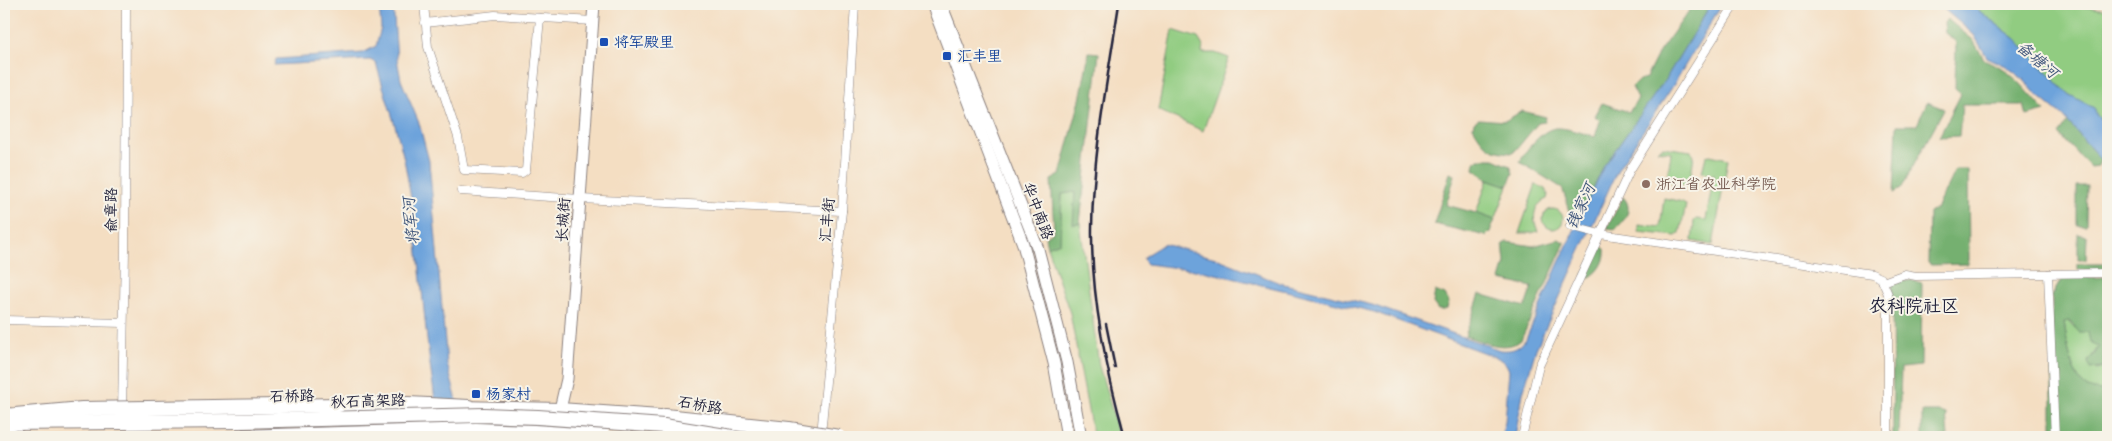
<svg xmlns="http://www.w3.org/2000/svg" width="2112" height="441" viewBox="0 0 2112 441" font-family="'Comic Neue','LXGW WenKai TC',sans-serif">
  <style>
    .green { fill: #91cc81; stroke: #5a775e }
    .forest { fill: #74b06f; stroke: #4b6955 }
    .water { fill: #6da3db; stroke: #48628b }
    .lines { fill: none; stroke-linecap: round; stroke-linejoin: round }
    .street-casing { stroke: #8b807e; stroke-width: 9 }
    .secondary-casing { stroke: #8b807e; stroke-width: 13 }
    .primary-casing { stroke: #8b807e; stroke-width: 14 }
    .highway-casing { stroke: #8b807e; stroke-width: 16 }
    .street { stroke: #fff; stroke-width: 8 }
    .secondary { stroke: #fff; stroke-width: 11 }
    .primary { stroke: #fff; stroke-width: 12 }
    .highway { stroke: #fff; stroke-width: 14 }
    .rail { stroke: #22223b; stroke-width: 2.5 }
    .highway-bridge-casing { stroke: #8b807e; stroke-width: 16; stroke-linecap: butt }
    .highway-bridge { stroke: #fff; stroke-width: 14 }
    .transit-dot { fill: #1a4fb4; stroke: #f7f3e8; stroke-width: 2 }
    .education-dot { fill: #8d6e63; stroke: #f7f3e8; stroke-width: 2 }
    .labels { text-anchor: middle; stroke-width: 4; stroke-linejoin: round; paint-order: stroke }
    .transit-label { font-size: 15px; fill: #164399; stroke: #f7f3e8; text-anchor: start }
    .education-label { font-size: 15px; fill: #785e54; stroke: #f7f3e8; text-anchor: start }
    .street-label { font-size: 15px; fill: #22223b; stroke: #f7f3e8 }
    .water-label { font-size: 16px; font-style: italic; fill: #40567b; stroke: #f7f3e8 }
    .quarter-label { font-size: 18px; fill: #22223b; stroke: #f7f3e8 }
  </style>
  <rect width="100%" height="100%" fill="#f7f3e8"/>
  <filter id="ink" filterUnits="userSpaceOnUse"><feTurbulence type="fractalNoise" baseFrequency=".02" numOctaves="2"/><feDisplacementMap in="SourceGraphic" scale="10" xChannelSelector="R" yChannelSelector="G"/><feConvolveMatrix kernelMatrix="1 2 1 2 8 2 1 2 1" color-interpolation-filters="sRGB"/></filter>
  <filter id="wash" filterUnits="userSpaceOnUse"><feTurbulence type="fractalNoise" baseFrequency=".0096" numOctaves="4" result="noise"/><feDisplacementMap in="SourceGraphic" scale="20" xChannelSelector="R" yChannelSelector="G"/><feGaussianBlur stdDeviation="1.12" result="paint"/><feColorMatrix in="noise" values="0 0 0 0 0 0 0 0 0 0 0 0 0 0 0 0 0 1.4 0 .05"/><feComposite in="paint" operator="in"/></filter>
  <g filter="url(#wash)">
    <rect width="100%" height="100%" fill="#f4dec2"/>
    <g class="green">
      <path d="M1970,4H2063L2108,10V126L2097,116L2094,108L2068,94L2016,39Z"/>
      <path d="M1173,30L1198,38L1203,46L1202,53H1215L1229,58L1203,131L1158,110Z"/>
      <path d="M1663,147L1691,151L1694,155L1690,183L1686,185L1667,181L1671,152L1657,150Z"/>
      <path d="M1710,155L1728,159L1713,245L1692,241L1694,221L1696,219L1706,220L1714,174L1702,172L1706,156Z"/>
      <path d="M1488,179L1508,186L1495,220L1476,213Z"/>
      <path d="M1536,184L1545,189L1548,195L1547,199C1533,205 1532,218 1538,231L1532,233H1519Z"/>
      <path d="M1075,192L1074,224L1080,223L1099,366L1120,437H1093L1070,313L1047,247L1060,242L1062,194Z"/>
      <path d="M1664,198L1683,202L1686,205L1680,233L1676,236L1639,232V224L1660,227Z"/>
      <circle cx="1553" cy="219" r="10"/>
      <path d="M2064,321H2068L2073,327L2088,332L2099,346L2088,362L2097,369L2107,366L2108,359V391C2102,391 2094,391 2088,388C2070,379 2067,339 2064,321Z"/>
    </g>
    <g class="forest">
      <path d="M1694,4H1711L1665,80L1604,166L1578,221L1571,214L1562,188L1520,162C1525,151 1542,129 1556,128C1565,127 1586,134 1595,137L1600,121L1595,116L1602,103L1629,112L1638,99L1632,87L1639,80L1646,78L1659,52Z"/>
      <path d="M1947,19L1973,40L1984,59L2004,69L2020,83L2045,111L2027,116L2024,105H1962L1959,136L1939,137L1961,94L1955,89L1956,42L1945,33L1944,23Z"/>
      <path d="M1089,52L1099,53L1080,223L1073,224L1075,192L1062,194L1060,242L1047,247L1045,237L1054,231L1051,180L1060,175L1080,100Z"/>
      <path d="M1927,102L1944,109L1901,189L1894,193L1897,125H1917Z"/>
      <path d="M1522,111L1546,117L1545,122L1538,123L1515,151L1511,153C1488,151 1484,145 1473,127L1474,122L1479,119L1505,121Z"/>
      <path d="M2068,122L2101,160L2098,166L2090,167L2059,134Z"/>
      <path d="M1479,159H1494L1510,166L1513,173L1508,186L1488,179L1474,169L1475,162Z"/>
      <path d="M1955,170H1968L1969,260L1968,264L1931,265L1928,263L1929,213L1936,209Z"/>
      <path d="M1450,173L1455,175L1446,205L1476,213L1495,220L1490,232L1486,236L1434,224Z"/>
      <path d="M2077,186H2087L2086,225H2077Z"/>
      <path d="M1623,197C1634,208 1625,221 1615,229L1607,228Z"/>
      <path d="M2078,234L2087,236L2086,260H2078Z"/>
      <path d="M1559,239L1565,243L1521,340C1505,353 1482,341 1465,336L1480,294L1525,307L1532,287L1500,280L1505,263L1503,244L1507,242L1533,246Z"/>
      <path d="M1599,245L1605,249C1606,261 1600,271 1590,277L1583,276Z"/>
      <rect x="2077" y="264" width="31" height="6"/>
      <path d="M2108,277V344L2105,347L2108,357L2107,366L2091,369L2088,362L2090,358L2094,355L2099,346L2090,343L2088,332H2079L2069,321L2064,322C2067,340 2070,379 2088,388C2094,391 2102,391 2108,391V437H2052V296L2062,278Z"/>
      <path d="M1910,280L1922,283L1921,366L1901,368L1899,437H1893L1892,284Z"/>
      <path d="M1435,291L1445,295L1449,302L1447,308L1444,310H1438L1433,303Z"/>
      <path d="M1922,412H1940L1946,414L1948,437H1922Z"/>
    </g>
    <g class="water">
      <path d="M379,4H393L397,59L401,80L419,123L429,161L447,364L467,437H442C423,349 423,258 406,169C399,133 386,99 376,63L370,60L274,65L276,59L363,53L376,46L381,28Z"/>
      <path d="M1711,4H1722L1671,89L1618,169L1536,349L1523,393L1515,437H1501L1505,422L1509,370L1506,364L1498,358L1374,312L1203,271L1147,264L1143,259C1148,252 1156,250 1163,244L1216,258L1280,283L1372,305L1500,350C1513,351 1518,349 1526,339L1557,267L1604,166L1665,80Z"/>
      <path d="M1938,4H1970L2016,39L2068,94L2094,108L2097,116L2108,126V165L2101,160L2063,116L2036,94L2023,79L2006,66L1987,57L1974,35Z"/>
    </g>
  </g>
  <g filter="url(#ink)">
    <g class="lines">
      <g class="street-casing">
        <g id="street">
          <path d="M424,4L428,47L458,137L464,170L522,173L526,170L540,18"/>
          <path d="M425,23L495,15L593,21"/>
          <path d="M461,191L580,199L842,211"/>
          <path d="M1570,226L1600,234L1872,274L1881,278L1888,294V437"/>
          <path d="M2048,274L2055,437"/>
          <path d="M1883,282L1905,274L1916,276L2108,273"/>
          <path d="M4,320L123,323"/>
          <path d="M122,412L125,250L126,4"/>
          <path d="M821,435L842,211L855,4"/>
          <path d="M1522,437L1539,366L1630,170L1735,4"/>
        </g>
      </g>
      <g class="secondary-casing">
        <g id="secondary">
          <path d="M932,4L1023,244L1054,363L1067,437"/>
          <path d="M941,4L1038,249L1067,362L1081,437"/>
          <path d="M558,418L567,379L594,4"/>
        </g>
      </g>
      <g class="primary-casing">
        <g id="primary">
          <path d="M459,407L560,409L674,417"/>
          <path d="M4,414L25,415"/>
          <path d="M199,415L297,412"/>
          <path d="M755,431L790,437"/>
        </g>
      </g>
      <g class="highway-casing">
        <g id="highway">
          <path d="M339,405L408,404L469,407"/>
          <path d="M665,416L789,429"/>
        </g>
      </g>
      <use href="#street" class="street"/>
      <use href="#secondary" class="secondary"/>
      <use href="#primary" class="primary"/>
      <use href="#highway" class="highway"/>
      <g class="rail">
        <path d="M1119,4C1108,77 1093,152 1092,227C1091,298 1106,369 1125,437"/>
        <path d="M1106,324L1115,368"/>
      </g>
      <g class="highway-bridge-casing">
        <g id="highway-bridge">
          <path d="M15,415L82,409L339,405"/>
          <path d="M4,423L238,421L484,415L538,417L664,426L732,437"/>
          <path d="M789,429L839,437"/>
          <path d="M242,437L476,430L534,432L606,437"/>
        </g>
      </g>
      <use href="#highway-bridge" class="highway-bridge"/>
    </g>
  </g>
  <g class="transit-dot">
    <rect x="599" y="37" width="10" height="10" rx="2.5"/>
    <rect x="942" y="51" width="10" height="10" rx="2.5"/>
    <rect x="471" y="389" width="10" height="10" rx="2.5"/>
  </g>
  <circle class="education-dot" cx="1646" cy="184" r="5"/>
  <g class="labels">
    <g class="transit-label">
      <text x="614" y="47">将军殿里</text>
      <text x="957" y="61">汇丰里</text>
      <text x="486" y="399">杨家村</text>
    </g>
    <g class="education-label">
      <text x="1656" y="189">浙江省农业科学院</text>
    </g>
    <g class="street-label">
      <text transform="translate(111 210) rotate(-90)" y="5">俞章路</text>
      <text transform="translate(1038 211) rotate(69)" y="5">华中南路</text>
      <text transform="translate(563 220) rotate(-86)" y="5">长城街</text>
      <text transform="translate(827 220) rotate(-85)" y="5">汇丰街</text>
      <text transform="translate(292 396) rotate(-1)" y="5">石桥路</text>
      <text transform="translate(368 401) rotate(-2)" y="5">秋石高架路</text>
      <text transform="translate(700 405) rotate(10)" y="5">石桥路</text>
    </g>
    <g class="water-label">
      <text transform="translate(2038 59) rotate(40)" y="6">备塘河</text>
      <text transform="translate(1580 206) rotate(-65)" y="6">钱家河</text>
      <text transform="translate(410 221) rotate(-96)" y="6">将军河</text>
    </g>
    <g class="quarter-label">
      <text x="1914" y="312">农科院社区</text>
    </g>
  </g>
  <rect width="2112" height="441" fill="none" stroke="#f7f3e8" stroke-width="20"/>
</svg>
